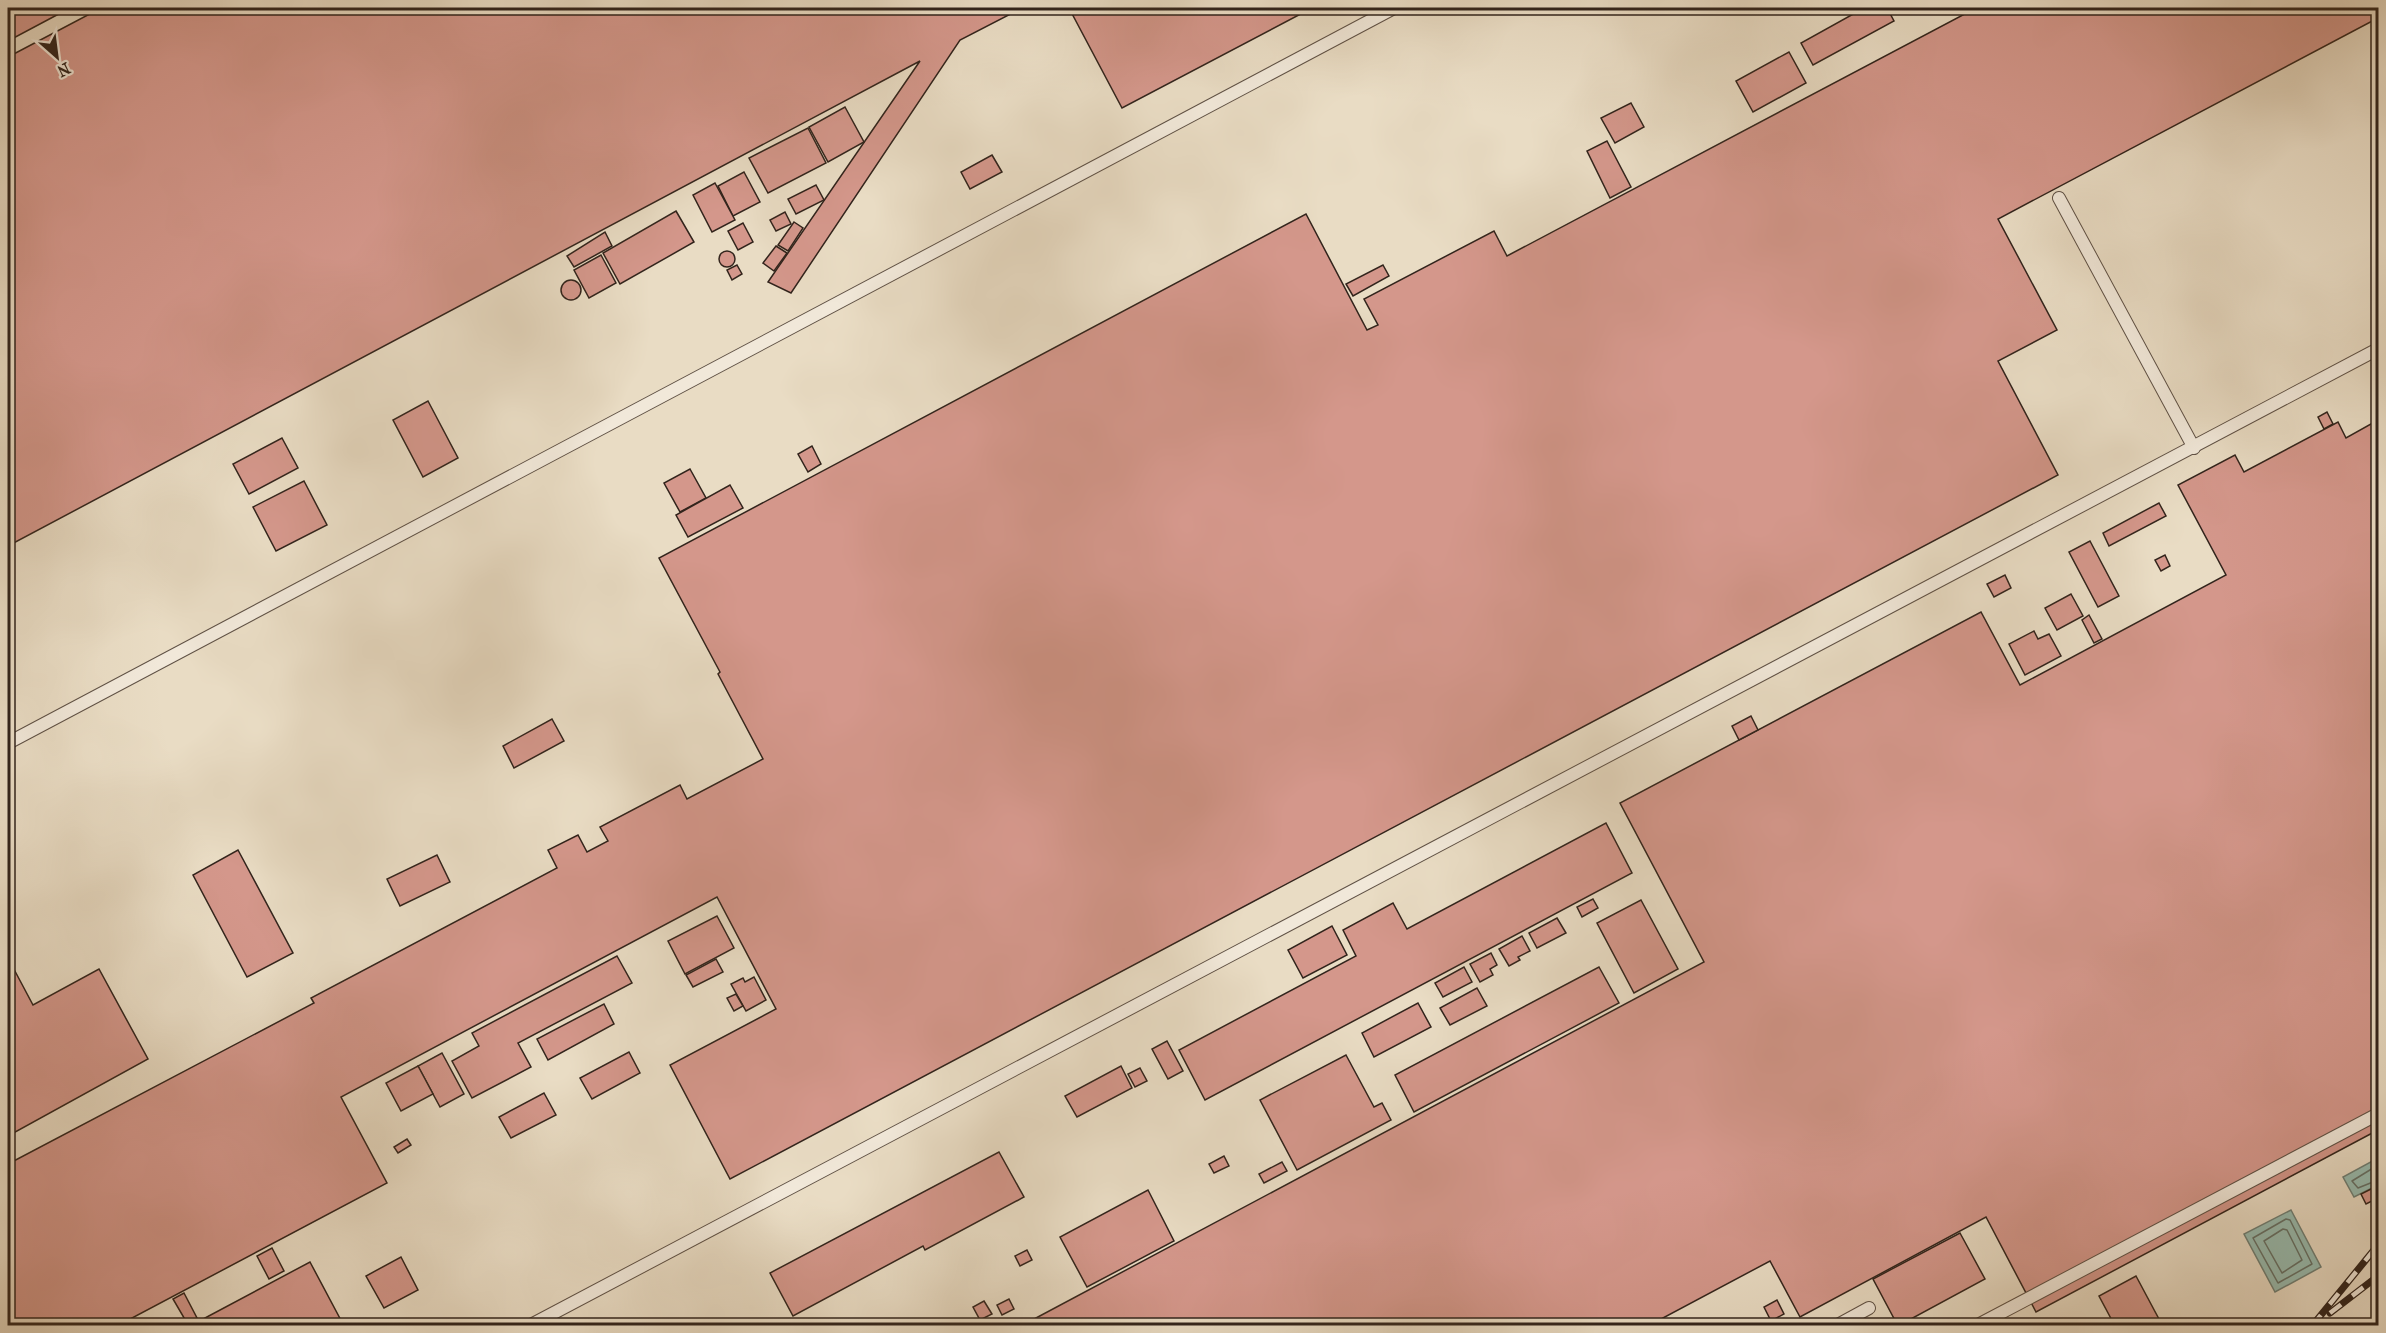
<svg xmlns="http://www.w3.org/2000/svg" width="2386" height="1333" viewBox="0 0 2386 1333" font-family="'IM FELL French Canon',serif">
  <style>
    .water { fill: #98bcb0; stroke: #6f7f75; stroke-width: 1.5 }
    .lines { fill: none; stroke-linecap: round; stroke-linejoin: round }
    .shore { stroke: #657066; stroke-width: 1.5 }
    .building { fill: #d4978b; stroke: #32241c; stroke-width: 1.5 }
    .lane-casing { stroke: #605246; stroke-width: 14 }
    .lane { stroke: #f1e8d9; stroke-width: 12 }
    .rail-casing { stroke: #32241c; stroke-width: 7 }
    .rail { stroke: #f1e8d9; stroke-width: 4.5; stroke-dasharray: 14; stroke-linecap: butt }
  </style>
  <rect width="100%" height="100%" fill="#e9dcc4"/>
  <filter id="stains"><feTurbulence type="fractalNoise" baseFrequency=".00333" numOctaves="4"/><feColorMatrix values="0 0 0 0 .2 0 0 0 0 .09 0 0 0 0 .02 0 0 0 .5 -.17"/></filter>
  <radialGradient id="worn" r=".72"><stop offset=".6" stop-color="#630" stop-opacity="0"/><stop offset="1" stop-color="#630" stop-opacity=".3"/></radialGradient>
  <g class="water">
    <path d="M2378,1158V1185L2354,1197L2343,1177Z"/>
    <path d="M2291,1210L2321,1267L2275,1292L2244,1234Z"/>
  </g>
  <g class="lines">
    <g class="shore">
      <path d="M2378,1165L2352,1181L2358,1188L2378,1180"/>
      <path d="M2286,1219L2290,1220L2312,1264L2278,1283L2253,1238Z"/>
      <path d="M2283,1229L2287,1230L2302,1260L2282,1273L2264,1241Z"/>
    </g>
  </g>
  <g class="building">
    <path d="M8,8H70L8,41Z"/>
    <path d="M101,8H1022L960,40L791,293L768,282L920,61L8,546V57Z"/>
    <path d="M1069,8H1312L1122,108Z"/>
    <path d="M1864,8H1887L1894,21L1813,65L1801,43Z"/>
    <path d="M1976,8H2378V18L1998,219L2057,330L1998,361L2058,475L730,1179L670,1065L776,1009L717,897L341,1097L387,1183L117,1326H8V1164L314,1003L311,998L557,868L548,850L578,835L587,852L608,841L600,827L680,785L687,799L763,759L718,674L720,672L659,558L1306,214L1367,330L1378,325L1364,299L1494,231L1507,256Z"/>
    <path d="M1789,52L1806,83L1753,112L1736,81Z"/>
    <path d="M1631,103L1644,127L1615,143L1601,118Z"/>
    <path d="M845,107L864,142L828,162L809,127Z"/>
    <path d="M808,128L826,163L768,193L749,158Z"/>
    <path d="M1607,141L1631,187L1610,198L1587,151Z"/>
    <path d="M992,155L1002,172L970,189L961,172Z"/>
    <path d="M744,172L760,202L733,216L718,186Z"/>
    <path d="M715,183L735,220L712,232L693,195Z"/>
    <path d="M816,185L824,200L796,214L788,199Z"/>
    <path d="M676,211L694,242L620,284L603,253Z"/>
    <path d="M785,212L791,224L776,231L770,220Z"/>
    <path d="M794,222L803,228L788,251L778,245Z"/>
    <path d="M743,223L753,242L738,250L728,231Z"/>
    <path d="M605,232L612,246L574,267L567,256Z"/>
    <path d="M776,246L787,253L774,271L763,263Z"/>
    <circle cx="727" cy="259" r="8"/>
    <path d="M601,255L616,283L589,298L574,270Z"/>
    <path d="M737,265L742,274L732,280L727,270Z"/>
    <path d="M1383,265L1389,276L1353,296L1346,284Z"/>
    <circle cx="571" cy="290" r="10"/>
    <path d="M428,401L458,458L423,477L393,420Z"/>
    <path d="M2327,412L2333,424L2324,429L2318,417Z"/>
    <path d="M2378,420V1130L2036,1312L1986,1217L1800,1317L1770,1261L1648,1326H1021L1704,962L1620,803L1981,612L2020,685L2226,575L2178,485L2235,455L2244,472L2338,422L2346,438Z"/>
    <path d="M282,438L298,468L249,494L233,464Z"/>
    <path d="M812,446L821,464L808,472L798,454Z"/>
    <path d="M690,469L706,498L680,512L664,483Z"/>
    <path d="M304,481L327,525L276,551L253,507Z"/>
    <path d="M730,485L743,508L688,537L676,515Z"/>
    <path d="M2159,503L2166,516L2109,546L2103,533Z"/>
    <path d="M2090,541L2119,596L2098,607L2069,552Z"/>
    <path d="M2165,555L2170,566L2161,571L2155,560Z"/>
    <path d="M2005,575L2011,588L1994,597L1987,584Z"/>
    <path d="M2071,594L2083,616L2057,630L2045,608Z"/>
    <path d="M2089,615L2102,639L2094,643L2082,620Z"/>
    <path d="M2034,631L2038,639L2049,634L2061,656L2025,675L2009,644Z"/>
    <path d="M1751,716L1758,730L1739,740L1732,726Z"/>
    <path d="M552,719L564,741L514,768L503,746Z"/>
    <path d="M1606,823L1632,873L1205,1100L1179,1050L1356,956L1343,930L1393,903L1407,929Z"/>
    <path d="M238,850L293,953L247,977L193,875Z"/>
    <path d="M437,855L450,882L400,906L387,879Z"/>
    <path d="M1593,899L1598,908L1582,917L1577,907Z"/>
    <path d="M1641,900L1678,969L1634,993L1597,923Z"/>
    <path d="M717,916L734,948L685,974L668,941Z"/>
    <path d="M1557,918L1566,933L1537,948L1529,933Z"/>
    <path d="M1332,926L1347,955L1303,978L1288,950Z"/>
    <path d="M1522,936L1530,951L1518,957L1520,960L1509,966L1499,949Z"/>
    <path d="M1491,953L1497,965L1490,969L1493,975L1480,982L1470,964Z"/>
    <path d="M617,956L632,983L518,1043L531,1067L472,1098L452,1061L479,1046L472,1033Z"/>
    <path d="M8,958L33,1005L99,969L148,1059L8,1136Z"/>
    <path d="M716,959L723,972L693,987L686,975Z"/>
    <path d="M1464,967L1472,982L1443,997L1435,983Z"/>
    <path d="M1599,967L1619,1003L1414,1112L1395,1075Z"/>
    <path d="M754,977L766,1000L746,1011L731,984L743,978L745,982Z"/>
    <path d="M1477,988L1487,1006L1450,1025L1440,1008Z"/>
    <path d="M736,994L743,1006L734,1011L727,998Z"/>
    <path d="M1418,1003L1431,1027L1374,1057L1362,1033Z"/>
    <path d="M604,1004L614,1024L548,1060L537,1039Z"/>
    <path d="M1167,1041L1183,1071L1168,1079L1152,1049Z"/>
    <path d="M629,1052L640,1073L592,1099L580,1078Z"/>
    <path d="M442,1053L464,1094L440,1107L418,1066Z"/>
    <path d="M1346,1055L1374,1107L1382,1103L1391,1120L1297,1170L1260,1100Z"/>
    <path d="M418,1066L433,1094L401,1111L386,1083Z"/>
    <path d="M1121,1066L1132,1088L1077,1117L1065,1096Z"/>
    <path d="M1140,1068L1147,1081L1135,1087L1128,1074Z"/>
    <path d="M544,1093L556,1115L511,1138L499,1117Z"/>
    <path d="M407,1139L411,1145L398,1153L394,1147Z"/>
    <path d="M999,1152L1024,1197L925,1250L923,1246L793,1316L770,1273Z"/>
    <path d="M1224,1156L1229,1166L1214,1173L1209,1164Z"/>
    <path d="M1282,1162L1287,1171L1264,1183L1259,1174Z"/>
    <path d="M2373,1188L2378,1198L2366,1204L2361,1194Z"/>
    <path d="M1148,1190L1174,1241L1087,1287L1060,1237Z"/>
    <path d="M1960,1233L1985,1279L1898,1326L1873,1279Z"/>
    <path d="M272,1248L284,1271L269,1279L257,1256Z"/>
    <path d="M1027,1250L1032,1260L1020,1266L1015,1256Z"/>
    <path d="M401,1257L418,1290L384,1308L366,1276Z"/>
    <path d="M310,1262L344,1326H190Z"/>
    <path d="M2136,1276L2160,1321L2151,1326H2115L2099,1296Z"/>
    <path d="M184,1293L197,1318L187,1323L173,1299Z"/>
    <path d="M1009,1299L1014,1309L1002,1315L997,1305Z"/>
    <path d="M1777,1300L1784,1314L1771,1321L1764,1307Z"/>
    <path d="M984,1301L992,1314L980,1320L973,1307Z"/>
  </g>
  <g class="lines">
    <g class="lane-casing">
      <g id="lane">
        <path d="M2059,198L2194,448"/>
        <path d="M8,743L1394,8"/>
        <path d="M529,1326L2378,349"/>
        <path d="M1836,1326L1869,1308"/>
        <path d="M1976,1326L2378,1114"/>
      </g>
    </g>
    <use href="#lane" class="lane"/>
    <g class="rail-casing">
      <g id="rail">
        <path d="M2330,1313L2378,1276"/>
        <path d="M2312,1326L2378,1245"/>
      </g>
    </g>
    <use href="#rail" class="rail"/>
  </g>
  <rect width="2386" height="1333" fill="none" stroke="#e9dcc4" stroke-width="30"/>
  <rect x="9" y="9" width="2368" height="1315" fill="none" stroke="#32241c" stroke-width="3"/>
  <rect x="15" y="15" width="2356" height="1303" fill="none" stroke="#32241c" stroke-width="1.5"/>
  <g transform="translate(57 57) rotate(152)" stroke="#f1e8d9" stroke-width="4.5" paint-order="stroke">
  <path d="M0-4.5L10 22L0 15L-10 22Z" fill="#32241c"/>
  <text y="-9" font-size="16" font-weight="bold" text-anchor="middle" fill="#32241c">N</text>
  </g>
  <rect width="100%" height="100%" filter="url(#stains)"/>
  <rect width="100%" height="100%" fill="url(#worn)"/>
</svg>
